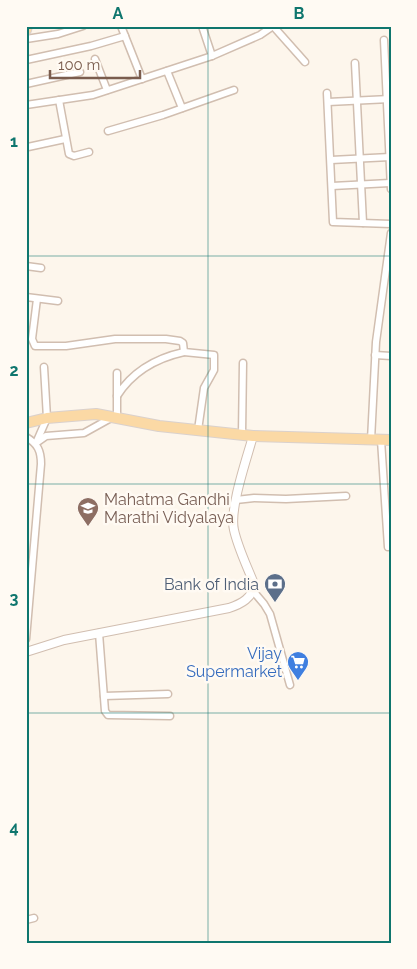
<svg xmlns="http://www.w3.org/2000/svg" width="417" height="969" viewBox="0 0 417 969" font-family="Raleway,sans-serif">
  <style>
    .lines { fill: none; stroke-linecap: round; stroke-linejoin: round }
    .minor-casing { stroke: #d1beb0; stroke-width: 9 }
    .tertiary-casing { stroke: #d1beb0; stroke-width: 10 }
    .primary-casing { stroke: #dad1cd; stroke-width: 12 }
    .minor { stroke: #fff; stroke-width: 6 }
    .tertiary { stroke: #fff; stroke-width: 8 }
    .primary { stroke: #fbd9a5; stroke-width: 10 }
    .grid { fill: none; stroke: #0f766e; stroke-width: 1; stroke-opacity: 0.55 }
    .labels { text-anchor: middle; stroke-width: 5; stroke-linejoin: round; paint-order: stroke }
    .education-label { font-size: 16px; fill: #785e54; stroke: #fffaf3; text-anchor: start }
    .service-label { font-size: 16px; fill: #4e5e75; stroke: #fffaf3; text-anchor: end }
    .shop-label { font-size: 16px; fill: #366cbe; stroke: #fffaf3; text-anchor: end }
    .neatline { fill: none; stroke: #0f766e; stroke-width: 2 }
    .grid-label { font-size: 16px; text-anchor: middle; font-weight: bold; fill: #0f766e }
  </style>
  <rect width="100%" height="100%" fill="#fdf6ec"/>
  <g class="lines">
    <g class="minor-casing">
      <g id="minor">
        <path d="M121,26L142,79"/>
        <path d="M202,26L212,56"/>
        <path d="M273,26L305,62"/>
        <path d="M26,39L58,34L83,26"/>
        <path d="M384,40L391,189"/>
        <path d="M95,59L107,90"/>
        <path d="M26,60L91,46L125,36"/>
        <path d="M355,63L363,223"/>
        <path d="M167,71L182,108"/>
        <path d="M26,84L80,72"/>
        <path d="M327,93L333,222L391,224"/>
        <path d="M59,100L69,154L74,156L89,152"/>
        <path d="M328,102L390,99"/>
        <path d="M26,105L93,95L212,56L260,35L273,26"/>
        <path d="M108,131L163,115L234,90"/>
        <path d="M28,147L65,139"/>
        <path d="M331,160L390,157"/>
        <path d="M332,186L390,183"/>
        <path d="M26,266L41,268"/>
        <path d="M26,297L58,301"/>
        <path d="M37,299L32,339L35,346H66L115,339H166L180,341L183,343L184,352L214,355V370L204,388L198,430"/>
        <path d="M375,355L391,356"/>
        <path d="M117,373V418"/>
        <path d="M117,396C132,372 157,358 184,352"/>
        <path d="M242,434L243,363"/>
        <path d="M26,437C38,444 41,451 41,464L26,639"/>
        <path d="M371,440L376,342L391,233"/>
        <path d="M381,440L388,547"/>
        <path d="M36,443L46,436L84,433L111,418"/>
        <path d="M36,443L47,418L44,367"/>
        <path d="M236,500L254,498L286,499L346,496"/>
        <path d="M253,591L264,604L270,614L290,685"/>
        <path d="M99,633L105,711L108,715L170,716"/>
        <path d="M104,696L168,694"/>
        <path d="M26,920L34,918"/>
      </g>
    </g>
    <g class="tertiary-casing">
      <path id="tertiary" d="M26,652L64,640L229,608C241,604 253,598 254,584C247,566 238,548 234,530C229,509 247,458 253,436"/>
    </g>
    <g class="primary-casing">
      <g id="primary">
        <path d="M26,30L27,26"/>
        <path d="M26,423L47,418L96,414L159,426L253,436L391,440"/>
      </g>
    </g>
    <use href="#minor" class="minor"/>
    <use href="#tertiary" class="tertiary"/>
    <use href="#primary" class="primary"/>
  </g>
  <path class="grid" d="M208,26V943M26,256H391M26,484H391M26,713H391"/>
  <defs>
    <g id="school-pin" transform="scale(1.125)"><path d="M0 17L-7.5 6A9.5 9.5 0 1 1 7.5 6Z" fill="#8d6e63" stroke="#fffaf3"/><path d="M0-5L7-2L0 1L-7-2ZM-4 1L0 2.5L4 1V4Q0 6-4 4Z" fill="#fff"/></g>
    <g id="bank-pin" transform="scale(1.125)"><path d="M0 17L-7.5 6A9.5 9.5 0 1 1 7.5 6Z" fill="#5c6f8a" stroke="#fffaf3"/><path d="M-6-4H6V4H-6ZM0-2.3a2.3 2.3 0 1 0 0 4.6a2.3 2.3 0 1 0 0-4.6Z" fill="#fff"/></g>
    <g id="supermarket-pin" transform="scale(1.125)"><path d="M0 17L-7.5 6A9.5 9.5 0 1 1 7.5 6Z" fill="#3f7fe0" stroke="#fffaf3"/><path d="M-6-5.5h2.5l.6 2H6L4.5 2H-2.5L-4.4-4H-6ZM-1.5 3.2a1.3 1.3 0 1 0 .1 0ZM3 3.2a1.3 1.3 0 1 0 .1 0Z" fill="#fff"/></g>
  </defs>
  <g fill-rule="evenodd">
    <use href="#school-pin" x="88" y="508"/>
    <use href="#bank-pin" x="275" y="584"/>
    <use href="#supermarket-pin" x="298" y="662"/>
  </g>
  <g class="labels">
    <g class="education-label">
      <text x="104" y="505">Mahatma Gandhi<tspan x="104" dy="18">Marathi Vidyalaya</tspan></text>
    </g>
    <g class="service-label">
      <text x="259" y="590">Bank of India</text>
    </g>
    <g class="shop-label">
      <text x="282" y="659">Vijay<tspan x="282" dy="18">Supermarket</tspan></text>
    </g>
  </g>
  <rect width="417" height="969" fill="none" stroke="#fffaf3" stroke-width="55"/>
  <path d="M50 70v8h90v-8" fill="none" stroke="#7a5c4d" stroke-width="2.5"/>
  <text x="58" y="70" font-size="15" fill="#7a5c4d" stroke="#fffaf3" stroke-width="4" paint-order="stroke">100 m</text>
  <rect x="28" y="28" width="362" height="914" class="neatline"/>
  <g class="grid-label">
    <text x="118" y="19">A</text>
    <text x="299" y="19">B</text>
    <text x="14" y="147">1</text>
    <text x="14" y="376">2</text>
    <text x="14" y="604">3</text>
    <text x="14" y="833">4</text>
  </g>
</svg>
